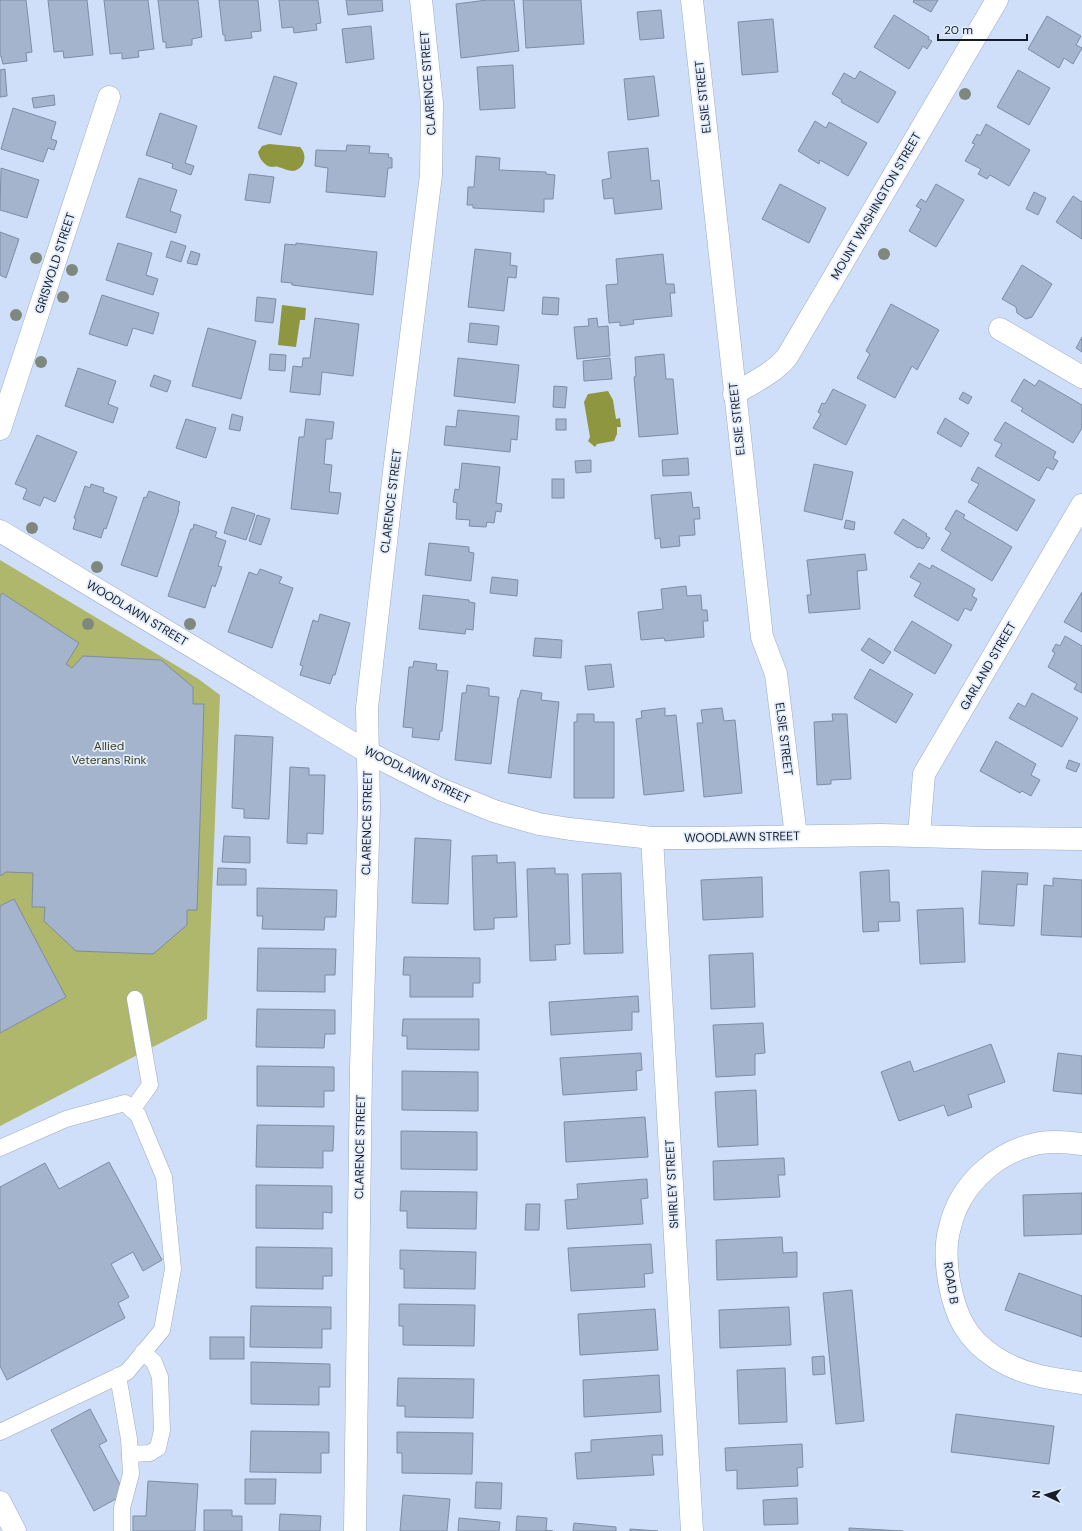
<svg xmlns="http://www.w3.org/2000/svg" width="1082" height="1531" viewBox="0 0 1082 1531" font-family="'DM Sans',sans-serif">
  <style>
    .green { fill: #afb76c }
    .water { fill: #8e9640 }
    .building { fill: #a4b4cc; stroke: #7e8ca4 }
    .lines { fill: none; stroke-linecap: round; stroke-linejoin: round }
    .lane-casing { stroke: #9cabc4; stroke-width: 17 }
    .street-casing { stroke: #9cabc4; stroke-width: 23 }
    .secondary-casing { stroke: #9cabc4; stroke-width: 23 }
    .lane { stroke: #fff; stroke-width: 16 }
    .street { stroke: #fff; stroke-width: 22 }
    .secondary { stroke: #fff; stroke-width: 22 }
    .tree { fill: #7f887f }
    .labels { text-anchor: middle; stroke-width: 3.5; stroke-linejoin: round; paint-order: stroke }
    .street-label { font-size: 12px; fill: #171d26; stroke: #e2ecfc }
    .park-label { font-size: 12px; fill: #3d401b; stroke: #e2ecfc }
  </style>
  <rect width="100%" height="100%" fill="#cfdff9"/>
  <path class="green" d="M0,560L197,678L220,695L207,1019L0,1126Z"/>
  <g class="water">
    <path d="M269,144L300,147C308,155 305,169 293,171C288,171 283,168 278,167C276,166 274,167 272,167C265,167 259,158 258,152L262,146Z"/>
    <path d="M282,305L306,308L305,320H300L296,347L278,345Z"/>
    <path d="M608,391L613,400L616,419L620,418L621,427H617V434L614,441L597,444L595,447L588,441L590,437L584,402L588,394Z"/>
  </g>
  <g class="building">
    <path d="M0,0H26L32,52L26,53L27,61L3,64L1,56H0Z"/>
    <path d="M48,0H87L93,55L64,58L63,51L54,52Z"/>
    <path d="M104,0H148L154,49L138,51L139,57L122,59V53L110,54Z"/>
    <path d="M158,0H198L202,37L192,39V45L166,48V42H163Z"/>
    <path d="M219,0H258L261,31L251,32L252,38L225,41V35H223Z"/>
    <path d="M279,0H318L321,23L316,24L317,30L294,33L293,27L282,28Z"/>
    <path d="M346,0H382L383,11L348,15Z"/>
    <path d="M487,0H514L519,51L461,58L456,4Z"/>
    <path d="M523,0H581L584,44L526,48Z"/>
    <path d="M914,0H938L931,12L913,2Z"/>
    <path d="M661,10L664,38L640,40L637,12Z"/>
    <path d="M894,15L929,37L928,39L932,41L927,49L923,46L909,69L874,47Z"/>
    <path d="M1047,16L1081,36L1076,45L1082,48L1073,64L1064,58L1059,68L1028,49Z"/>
    <path d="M773,19L778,72L742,75L738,22Z"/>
    <path d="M371,26L374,59L346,63L342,29Z"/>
    <path d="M513,65L515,108L480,110L477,67Z"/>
    <path d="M5,69L7,96L0,97V70Z"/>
    <path d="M1018,70L1050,88L1029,125L997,107Z"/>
    <path d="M860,71L896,92L878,123L841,102L842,100L832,94L844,73L855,79Z"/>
    <path d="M274,76L297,83L281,135L258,128Z"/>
    <path d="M654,76L659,116L628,120L624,79Z"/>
    <path d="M54,95L55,105L34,108L32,98Z"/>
    <path d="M13,108L56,122L51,139L57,141L54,150L48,148L43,162L1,149Z"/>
    <path d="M160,113L197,126L185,163L194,166L191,175L172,168L173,164L146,155Z"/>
    <path d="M815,121L826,128L829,122L867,143L848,176L820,160L819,164L798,151Z"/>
    <path d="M986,124L1030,150L1009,186L990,175L987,179L978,174L981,169L965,161L975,144L972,143L977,134L980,136Z"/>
    <path d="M347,145L370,146L369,153L389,154L388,157L392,158V168H388L385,197L326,192L328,168L315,166L316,150L346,151Z"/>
    <path d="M648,148L651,181L659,180L662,209L615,214L613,198L604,199L602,180L611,178L608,152Z"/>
    <path d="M476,156L500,158L499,170L546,172V174L555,175L553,199H544V212L473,208V205H467L468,187H474Z"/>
    <path d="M1,168L39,180L27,218L0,210Z"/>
    <path d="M249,174L274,177L270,203L245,200Z"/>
    <path d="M139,178L177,190L170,211L181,215L176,233L126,217Z"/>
    <path d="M780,184L826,208L809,243L762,219Z"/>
    <path d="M936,184L964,200L936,247L909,231L921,209L916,206L921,199L926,202Z"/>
    <path d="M1034,192L1046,198L1038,215L1026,209Z"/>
    <path d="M1073,196L1082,202V239L1056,222Z"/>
    <path d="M0,232L19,239L6,278L0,275Z"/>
    <path d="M171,241L186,246L181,262L166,257Z"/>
    <path d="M118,243L152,253L146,275L158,279L153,295L106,280Z"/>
    <path d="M296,243L377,252L373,295L292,285V283L281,282L285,244L296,245Z"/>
    <path d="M475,249L511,253L510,265L517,266L516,278L508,277L504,311L468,307Z"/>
    <path d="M191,251L200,254L197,265L187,263Z"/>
    <path d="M663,254L666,284H674L675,293H670L672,316L633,320L634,324L620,326V322L609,323L606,285L618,284L616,259Z"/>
    <path d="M1022,265L1052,284L1032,317L1026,319L1017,313L1016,307L1002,299Z"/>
    <path d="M102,295L159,313L153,334L133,328L127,346L89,334Z"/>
    <path d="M257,297L276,299L273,323L255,321Z"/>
    <path d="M543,297L559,298L558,315L542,314Z"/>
    <path d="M891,304L939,330L917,370L912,366L895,398L857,378L870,354L866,351Z"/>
    <path d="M315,318L359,324L353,376L322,372L320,395L290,392L293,366L302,367L303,358H310Z"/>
    <path d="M597,318L598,327L608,326L610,356L577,359L574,327L589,326L588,319Z"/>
    <path d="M470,323L499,326L497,345L468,342Z"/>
    <path d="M208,328L256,341L241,399L192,386Z"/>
    <path d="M1082,337V352L1076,348Z"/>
    <path d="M270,354L286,355L285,371L269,370Z"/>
    <path d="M664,354L666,379H673L678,434L639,437L634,377L636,376L635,357Z"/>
    <path d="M458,358L519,365L515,403L454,396Z"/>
    <path d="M610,358L612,379L584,381L583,361Z"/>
    <path d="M78,368L116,381L108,404L118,408L113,423L65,406Z"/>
    <path d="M154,375L171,381L167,392L150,386Z"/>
    <path d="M1024,379L1035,386L1039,380L1082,405V428L1073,443L1021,411L1023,408L1011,401Z"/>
    <path d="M554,386L567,387L565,408L553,407Z"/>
    <path d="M833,389L866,405L846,445L813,428L821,414L818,412L822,403L825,404Z"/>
    <path d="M963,392L972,397L968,404L959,399Z"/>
    <path d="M458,410L519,416L517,440L511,439L510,452L444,445L446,426L456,427Z"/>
    <path d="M232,414L243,417L240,431L229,429Z"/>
    <path d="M945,418L969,433L961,447L937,433Z"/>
    <path d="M186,419L216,428L206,458L176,448Z"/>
    <path d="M306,419L334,422L332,439H326L324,464L332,465L329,492L341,493L338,514L291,509L299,437H304Z"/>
    <rect x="556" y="419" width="10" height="11"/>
    <path d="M1005,422L1056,452L1053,458L1058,461L1053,470L1047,467L1039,481L995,456L1002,444L994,440Z"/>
    <path d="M37,435L77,452L55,502L44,497L40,506L23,499L27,489L15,484Z"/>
    <path d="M688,458L689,475L663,476L662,460Z"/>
    <path d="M591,460V472L576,473L575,461Z"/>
    <path d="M462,463L500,467L496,503L502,504L501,512L496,511L494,523L487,522L486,527L469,526L470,520L456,519L457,503L453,502L455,489L459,490Z"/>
    <path d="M814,464L853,472L842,520L804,511Z"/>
    <path d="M978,467L1035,500L1017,531L968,502L979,484L971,480Z"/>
    <rect x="552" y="479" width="12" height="19"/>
    <path d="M91,484L104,488L103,492L117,497L106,529L104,528L101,538L73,529L76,519L74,518L85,486L90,488Z"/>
    <path d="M149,491L180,502L178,509L179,510L157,577L121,565L144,497L146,498Z"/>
    <path d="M691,492L693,508L699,507L700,519H694L695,535L679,536L680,546L661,548L660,538L655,539L651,495Z"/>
    <path d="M232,507L255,514L246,540L224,533Z"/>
    <path d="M956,510L965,515L963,518L1012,547L992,581L941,550L951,533L945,529Z"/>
    <path d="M257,515L270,519L261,545L249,541Z"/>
    <path d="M903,519L927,534L926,536L930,538L923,549L919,547L918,548L894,533Z"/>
    <path d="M846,520L855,522L854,530L844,528Z"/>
    <path d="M194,524L217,532L215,537L226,541L218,566L222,567L215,587L212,585L205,608L168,596L191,529H193Z"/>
    <path d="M429,543L469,547V552L474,553L471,581L425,575Z"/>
    <path d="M865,554L867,570L857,571L860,609L809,613L807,595H811L807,560Z"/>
    <path d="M919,563L930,569L932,565L975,589L972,596L977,599L971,611L965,608L958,621L914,596L921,583L910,577Z"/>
    <path d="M260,569L282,577L279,583L293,588L272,648L228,632L249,572L257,575Z"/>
    <path d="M492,577L518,580L517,596L490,593Z"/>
    <path d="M686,586L687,596L701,595L702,610H707L708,621H703L704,637L665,641L664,638L641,640L638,612L663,609L661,589Z"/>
    <path d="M1082,592V632L1064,622Z"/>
    <path d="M2,593L79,643L66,664L72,668L83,656L161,660L193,687V704H204L197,910H187V925L153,954L76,951L44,921L45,907H32L33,873L6,872L0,876V597Z"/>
    <path d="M423,595L469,600V602L475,603L473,630L466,629L465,634L419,629Z"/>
    <path d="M320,614L350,623L335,675H333L330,684L300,675L303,666L300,665L313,620L318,622Z"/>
    <path d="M912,621L952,645L935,674L894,650Z"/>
    <path d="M1065,636L1082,646V693L1074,689L1077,684L1048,667L1055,653L1052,651L1056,644L1060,646Z"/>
    <path d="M535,638L562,640L561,658L533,656Z"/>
    <path d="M869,638L891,652L883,664L861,650Z"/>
    <path d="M414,661L437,664L436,670L448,671L442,731H440L439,740L412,737L413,728L403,727L409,667H413Z"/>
    <path d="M611,664L614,687L588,690L585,666Z"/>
    <path d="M870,669L913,694L896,723L854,698Z"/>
    <path d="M467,685L489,688V696L499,697L491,764L455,760L462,693H466Z"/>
    <path d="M521,690L542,693L541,700L559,702L551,778L508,773L518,698H519Z"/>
    <path d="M1032,693L1078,718L1062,747L1009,718L1018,703L1025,707Z"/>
    <path d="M665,708V716L676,715L684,791L644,795L636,719L642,718L641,711Z"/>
    <path d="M722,708L724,721L735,720L742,793L704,797L697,723H703L701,710Z"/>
    <path d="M577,714H594V722H614V798H574V722H577Z"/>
    <path d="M832,714H847L851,779L831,780V784L817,785L814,722L833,721Z"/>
    <path d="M235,735L273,737L269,819L244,818V809L232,808Z"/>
    <path d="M996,741L1036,764L1031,775L1040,780L1031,796L1022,791L1020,793L980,771Z"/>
    <path d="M1069,760L1080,764L1076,772L1066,768Z"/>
    <path d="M290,767L309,768V775H325L323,834L307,833V844L287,843Z"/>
    <path d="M224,836L250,837V863L222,862Z"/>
    <path d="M415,838L451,840L448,904L412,903Z"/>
    <path d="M497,855V863L515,862L517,917L494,918V929L474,930L472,856Z"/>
    <path d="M218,868L246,869V885H217Z"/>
    <path d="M555,868V874H568L570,944L555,945L556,960L530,961L527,869Z"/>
    <path d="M889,870L890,902H899L900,921L878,922L879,931L863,932L860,872Z"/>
    <path d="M982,871L1028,873L1027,885L1017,884L1014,926L979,924Z"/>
    <path d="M621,873L623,953L584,954L582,874Z"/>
    <path d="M762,877L763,917L703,920L701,880Z"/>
    <path d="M1053,878L1082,880V937L1041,935L1044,885L1053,886Z"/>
    <path d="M257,888L337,890L336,917H325L324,930L262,929L263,916H257Z"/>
    <path d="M14,899L66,997L0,1033V906Z"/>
    <path d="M963,908L965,962L920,964L917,910Z"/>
    <path d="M258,948L336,949L335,975H325V992L257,991Z"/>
    <path d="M753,953L755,1007L711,1009L709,955Z"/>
    <path d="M404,957L480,958V983H473V997H410V975H403Z"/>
    <path d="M638,996L639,1012H632V1030L551,1035L549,1002Z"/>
    <path d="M257,1009L335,1010V1034H325L324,1048L256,1047Z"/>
    <path d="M403,1019H479V1050L407,1049V1036H402Z"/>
    <path d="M763,1023L765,1053L755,1054V1075L716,1077L713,1025Z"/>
    <path d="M991,1044L1005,1082L968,1095L972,1107L948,1116L944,1105L899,1121L881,1072L910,1061L914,1072Z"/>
    <path d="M641,1053L642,1070L636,1071L637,1090L563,1095L560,1058Z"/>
    <path d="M1058,1053L1082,1056V1094L1053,1091Z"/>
    <path d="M257,1066L334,1067V1091H324V1107L257,1106Z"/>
    <path d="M402,1071L478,1072V1111L402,1110Z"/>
    <path d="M756,1090L758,1145L718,1147L715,1092Z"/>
    <path d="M645,1117L648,1157L566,1162L564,1122Z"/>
    <path d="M257,1125L334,1126L333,1151H323V1168L256,1167Z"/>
    <path d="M401,1131L477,1132V1170L401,1169Z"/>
    <path d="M784,1158L785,1175H778L780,1197L714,1200L713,1161Z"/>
    <path d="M109,1162L162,1260L143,1271L133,1252L111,1264L129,1297L118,1303L125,1318L7,1380L0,1366V1187L45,1163L59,1189Z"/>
    <path d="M647,1179L648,1198L641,1199L643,1224L567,1229L565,1200L578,1199L577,1184Z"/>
    <path d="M256,1185L332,1186V1213L323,1212V1229L256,1228Z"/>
    <path d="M401,1191L477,1192L476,1229L407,1228V1211H400Z"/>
    <path d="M1082,1193V1234L1024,1236L1023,1195Z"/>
    <path d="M526,1204H540L539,1230H525Z"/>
    <path d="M782,1237L783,1253L797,1252V1277L717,1280L716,1240Z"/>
    <path d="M651,1244L653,1273L644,1274L645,1287L571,1291L568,1248Z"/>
    <path d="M256,1247L332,1248V1276H323V1289L256,1288Z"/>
    <path d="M400,1250L476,1252L475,1289L404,1288V1269H400Z"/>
    <path d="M1019,1273L1082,1296V1337L1005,1310Z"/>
    <path d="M852,1290L864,1421L836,1424L823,1293Z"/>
    <path d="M399,1304L475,1305L474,1346L403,1345V1326H399Z"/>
    <path d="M251,1306L331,1307V1329H322V1348L250,1347Z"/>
    <path d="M789,1307L791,1345L720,1348L719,1310Z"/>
    <path d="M655,1309L658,1350L580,1355L578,1314Z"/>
    <rect x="210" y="1337" width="34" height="22"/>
    <path d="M824,1356L825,1374L813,1375L812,1357Z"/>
    <path d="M251,1362L330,1364V1387H319V1405L251,1404Z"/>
    <path d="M785,1368L787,1422L739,1424L737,1370Z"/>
    <path d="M659,1375L661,1412L584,1417L583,1380Z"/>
    <path d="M398,1378L474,1379L473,1418L405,1417V1406H397Z"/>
    <path d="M90,1409L107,1441L99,1445L125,1494L94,1511L51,1430Z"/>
    <path d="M956,1414L1054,1426L1049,1464L951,1452Z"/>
    <path d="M251,1431L329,1432V1453H321V1473L250,1472Z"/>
    <path d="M397,1432L473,1433L472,1474L402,1473V1453H397Z"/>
    <path d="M662,1435L663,1455H652L654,1475L577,1479L575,1453L591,1452V1440Z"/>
    <path d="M802,1444L803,1467L797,1468L798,1486L737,1489V1470L726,1471L725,1448Z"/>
    <path d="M245,1479H276L275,1504H245Z"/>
    <path d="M148,1481L198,1484L195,1531H133V1516H146Z"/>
    <path d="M476,1482L502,1483L501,1509L475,1508Z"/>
    <path d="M403,1495L450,1499L447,1531H400Z"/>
    <path d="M797,1498L798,1524L764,1525L763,1500Z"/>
    <path d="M204,1510H232V1516H242V1531H204Z"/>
    <path d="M280,1514L321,1516L320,1531H279Z"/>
    <path d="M517,1516L547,1518L546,1530L553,1531H516Z"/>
    <path d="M459,1518L500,1522L499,1531H458Z"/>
    <path d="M574,1523L616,1527V1531H573Z"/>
    <path d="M849,1528L903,1531H849Z"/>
    <path d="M630,1529L658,1531H630Z"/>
  </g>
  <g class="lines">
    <g class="lane-casing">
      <g id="lane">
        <path d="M132,1110L150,1085L135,999"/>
        <path d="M0,1148L66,1119L125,1103L138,1115L164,1177L173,1269L162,1330L127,1372L0,1432"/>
        <path d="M118,1376L129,1439L131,1474L122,1508V1531"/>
        <path d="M130,1454L150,1453L158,1448L162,1430L160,1377L154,1362L143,1352"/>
      </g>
    </g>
    <g class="street-casing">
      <g id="street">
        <path d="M692,0L762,637L776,674L796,836"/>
        <path d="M1000,329L1082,377"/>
        <path d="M734,394C752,383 774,373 787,357L997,0"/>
        <path d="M0,429L109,97"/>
        <path d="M652,838L692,1531"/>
        <path d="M1082,1144C1068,1142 1054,1141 1040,1143C997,1151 960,1184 950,1227C945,1244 946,1263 949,1281C955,1315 966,1339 996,1358C1022,1375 1052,1379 1082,1383"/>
        <path d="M355,1531L361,1069L369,808L367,708L394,472L431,175L432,103L421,0"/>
      </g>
    </g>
    <g class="secondary-casing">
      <g id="secondary">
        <path d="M0,531L369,753L440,789L494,811L518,818L539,824L570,829L652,838H696L881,835L986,838L1082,839"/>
        <path d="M919,835L924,774L1082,505"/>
        <path d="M0,1502L15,1531"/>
      </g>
    </g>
    <use href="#lane" class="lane"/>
    <use href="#street" class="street"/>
    <use href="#secondary" class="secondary"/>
  </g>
  <g class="tree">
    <circle cx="965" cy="94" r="6"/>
    <circle cx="884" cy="254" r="6"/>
    <circle cx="36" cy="258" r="6"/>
    <circle cx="72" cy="270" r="6"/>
    <circle cx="63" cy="297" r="6"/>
    <circle cx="16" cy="315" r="6"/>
    <circle cx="41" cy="362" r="6"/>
    <circle cx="32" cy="528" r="6"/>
    <circle cx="97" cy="567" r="6"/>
    <circle cx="88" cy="624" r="6"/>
    <circle cx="190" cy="624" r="6"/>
  </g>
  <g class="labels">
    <g class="street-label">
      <text transform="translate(428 83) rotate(-94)" y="4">CLARENCE STREET</text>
      <text transform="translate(703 97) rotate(-96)" y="4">ELSIE STREET</text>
      <text transform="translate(876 206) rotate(-60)" y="4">MOUNT WASHINGTON STREET</text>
      <text transform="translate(55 263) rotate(-72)" y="4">GRISWOLD STREET</text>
      <text transform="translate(737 419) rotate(-96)" y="4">ELSIE STREET</text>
      <text transform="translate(391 501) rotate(-83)" y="4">CLARENCE STREET</text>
      <text transform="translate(137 613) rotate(31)" y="4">WOODLAWN STREET</text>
      <text transform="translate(988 666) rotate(-60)" y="4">GARLAND STREET</text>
      <text transform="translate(784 739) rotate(83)" y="4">ELSIE STREET</text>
      <text transform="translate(417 775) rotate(26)" y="4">WOODLAWN STREET</text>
      <text transform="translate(367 823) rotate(-89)" y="4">CLARENCE STREET</text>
      <text transform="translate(742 837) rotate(-1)" y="4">WOODLAWN STREET</text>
      <text transform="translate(360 1147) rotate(-89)" y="4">CLARENCE STREET</text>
      <text transform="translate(672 1184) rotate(-93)" y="4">SHIRLEY STREET</text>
      <text transform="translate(951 1283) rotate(81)" y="4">ROAD B</text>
    </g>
    <g class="park-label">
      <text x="109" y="750">Allied<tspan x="109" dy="14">Veterans Rink</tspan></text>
    </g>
  </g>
  <g transform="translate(1046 1495) rotate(274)" stroke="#e2ecfc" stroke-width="3" paint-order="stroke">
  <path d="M0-3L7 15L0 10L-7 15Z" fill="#171d26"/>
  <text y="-6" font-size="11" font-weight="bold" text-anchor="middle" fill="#171d26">N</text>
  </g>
  <path d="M938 34v6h89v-6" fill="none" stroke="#171d26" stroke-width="2"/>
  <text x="944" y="34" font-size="12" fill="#171d26" stroke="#e2ecfc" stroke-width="3" paint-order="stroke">20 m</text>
</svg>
